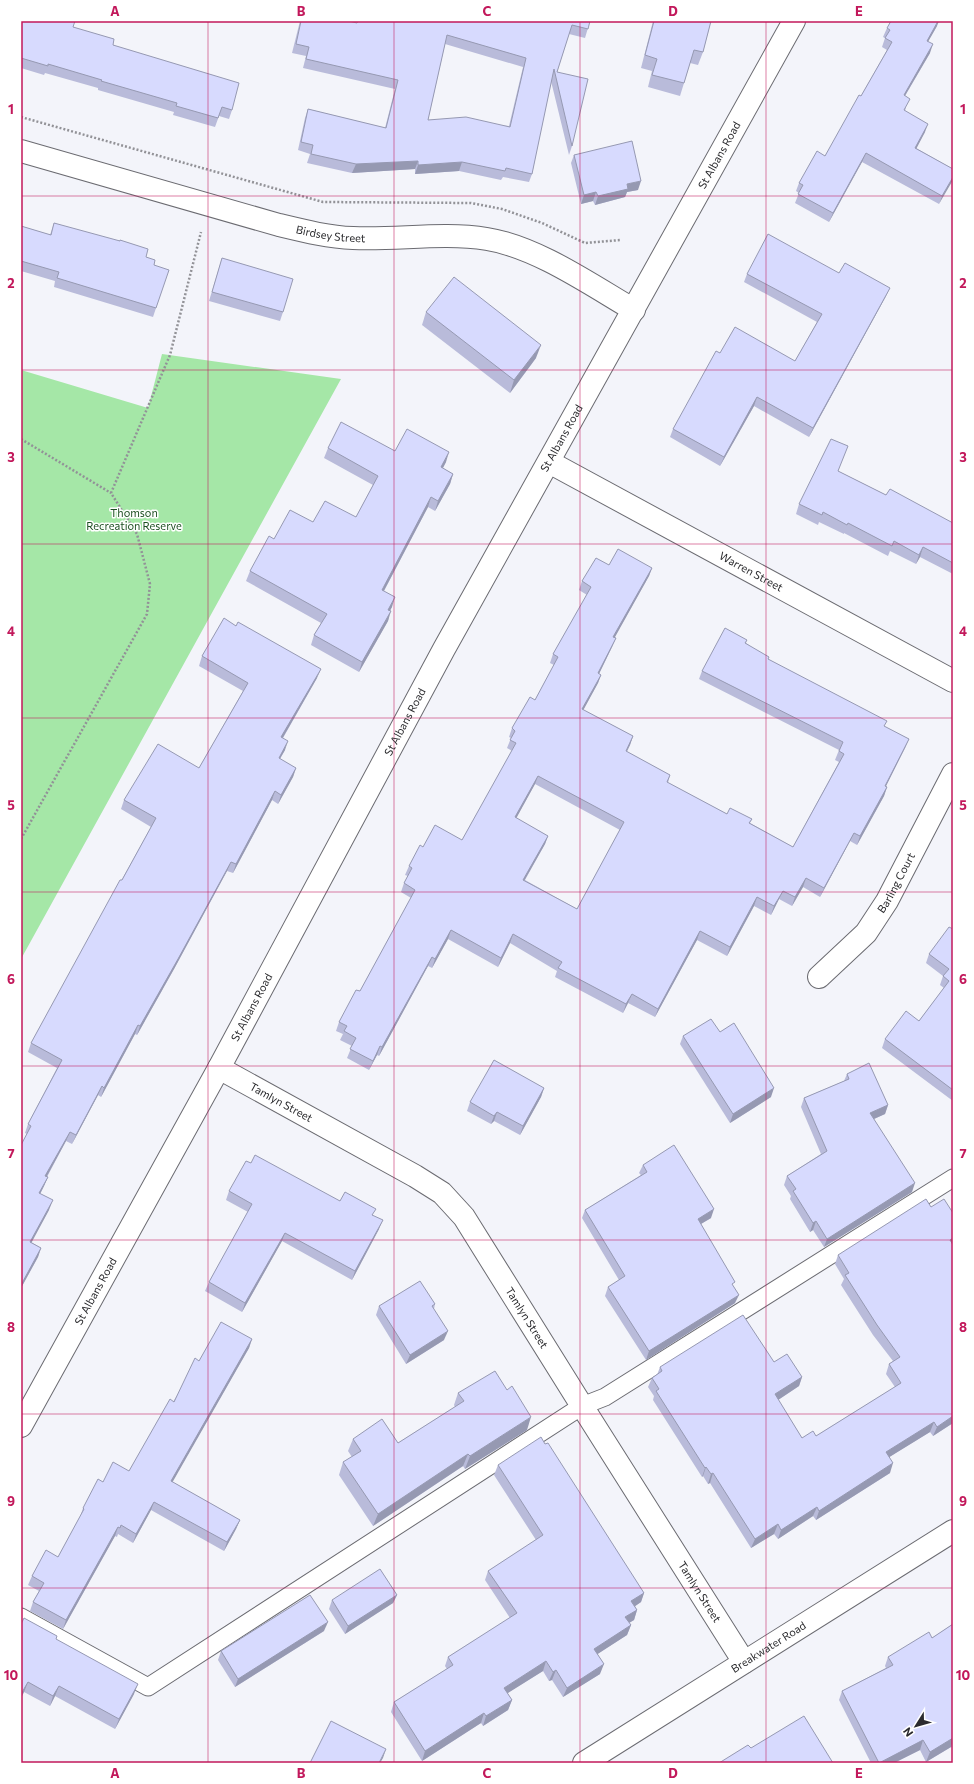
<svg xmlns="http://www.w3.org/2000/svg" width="974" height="1784" viewBox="0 0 974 1784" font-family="Commissioner,sans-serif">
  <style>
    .green { fill: #a5e7a7 }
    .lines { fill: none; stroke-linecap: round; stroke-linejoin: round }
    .service-casing { stroke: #6b6b71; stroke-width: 19 }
    .minor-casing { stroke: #6b6b71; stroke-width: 24 }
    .tertiary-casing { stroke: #6b6b71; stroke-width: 24 }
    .path { stroke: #929297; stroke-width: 2.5; stroke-dasharray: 2 2; stroke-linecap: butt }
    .service { stroke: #fff; stroke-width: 17 }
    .minor { stroke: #fff; stroke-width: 22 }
    .tertiary { stroke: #fff; stroke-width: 22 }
    .wall { fill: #b9bbda; fill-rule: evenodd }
    .shaded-wall { fill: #9699b2 }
    .building { fill: #d7dafe; stroke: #9699b2; fill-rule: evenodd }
    .grid { fill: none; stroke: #c2185b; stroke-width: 1; stroke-opacity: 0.55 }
    .labels { text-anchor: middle; stroke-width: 3; stroke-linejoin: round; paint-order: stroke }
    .street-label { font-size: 11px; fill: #2b2b2e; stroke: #fff }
    .park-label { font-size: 11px; fill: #1c4f21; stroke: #fff }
    .neatline { fill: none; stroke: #c2185b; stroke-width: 1.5 }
    .grid-label { font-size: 13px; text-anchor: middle; font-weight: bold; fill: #c2185b }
  </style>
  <rect width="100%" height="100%" fill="#f3f4fa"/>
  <path class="green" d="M162,354L341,379L21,959V370L148,408Z"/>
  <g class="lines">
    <g class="service-casing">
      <path id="service" d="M21,1617L148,1687L582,1406L605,1397L953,1178"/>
    </g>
    <g class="minor-casing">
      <g id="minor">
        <path id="s1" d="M21,151L279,225C304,231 328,237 353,238C398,240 443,232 487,239C537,247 591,285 634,310"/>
        <path id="s2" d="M549,462L953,681"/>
        <path id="s3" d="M819,977L866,933L887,901L953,774"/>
        <path id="s4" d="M219,1068L415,1176L442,1193L464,1217L582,1406L744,1662"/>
      </g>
    </g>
    <g class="tertiary-casing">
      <g id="tertiary">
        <path id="s5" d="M21,1426L219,1068L444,649L794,21"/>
        <path id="s6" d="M584,1763L953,1531"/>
      </g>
    </g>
    <g class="path">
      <path d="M21,117L323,202L471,203L502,209L542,223L585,243L621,240"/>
      <path d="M21,439L111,493"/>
      <path d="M21,839L147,614L150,584L137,534L111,493L170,355L201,232"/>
    </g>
    <use href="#service" class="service"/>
    <use href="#minor" class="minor"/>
    <use href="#tertiary" class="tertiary"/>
  </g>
  <g class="wall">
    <path d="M21,21L73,27L113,45L232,110L229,119L219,116L215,127L173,115L174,112L98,90V88L45,73L44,75L21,68Z"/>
    <path d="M300,21H349L357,23L358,21H590L585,38L569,34L557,72L572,146L569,155L551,81L532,174L529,182L503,177L501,180L459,171L415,174V169L352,173L307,163L310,154L298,150L305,118L308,109L385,128L395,89L303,68L306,56L292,53ZM445,44L523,67L509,126L428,120Z"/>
    <path d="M653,21H711L703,52L698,65L690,63L684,83L680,96L648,87L652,71L641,68Z"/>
    <path d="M937,26L928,41L930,53L905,96L906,107L905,111L925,132L916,148L953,169L939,204L862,162L829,222L795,203L799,193L796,191L799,183L825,156L861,96L887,50L882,47L885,38L883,37L887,28Z"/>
    <path d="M574,155L638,190L627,192L625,197L595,205L593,201L581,204L571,163Z"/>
    <path d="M54,223L154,265L156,308L153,317L54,287L55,281L21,271V226L50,235Z"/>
    <path d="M222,258L283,312L280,321L209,301Z"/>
    <path d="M839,273L886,296L809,437L754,406L720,466L670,437L673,429L720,353L795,361L817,322L744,282L747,274Z"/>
    <path d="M426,312L536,358L510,393L422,325Z"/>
    <path d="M328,448L395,451L446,462L443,468L453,474L450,484L435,511L428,507L384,591L392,607L390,610L388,621L359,672L311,645L314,635L321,623L246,581L250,571L274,539L313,522L356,517L373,485L324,458Z"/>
    <path d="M838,471L886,495L953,523V574L920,557L916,564L890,551L888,556L844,533V534L819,522L818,525L796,514L799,504Z"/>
    <path d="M609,565L652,568L649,576L614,638H616L612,647L599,674L601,675L598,683L583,710L633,736L630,745L627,752L670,775L668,783L727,814L752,819L750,823L793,847L839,762L835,760L839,750L699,679L702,671L747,640L746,643L768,659L884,727L909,739L905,748L886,786L887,787L884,796L857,845L850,841L820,897L803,887L792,906L779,899L771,915L754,906L727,956L697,940L655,1017L628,1003L623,1013L555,977L557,971L510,943L498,967L448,939L432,968L428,966L379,1056L377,1055L369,1070L347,1058L352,1046L340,1040L343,1034L336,1031L339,1022L360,991L411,898L401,892L404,883L408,876L405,875L409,866L423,847L462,840L512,751L507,748L511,738L509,737L512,728L535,700L554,665L550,663L553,654L587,595L579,590L582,581ZM535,784L620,830L577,909L525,880L545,844L548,836L516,818Z"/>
    <path d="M202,656L317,678L283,738L285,750L280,759L296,768L293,777L278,804L272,800L233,873L227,871L174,969L137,1035L135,1034L101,1097L98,1095L72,1144L66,1141L47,1177H48L44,1186L40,1194L49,1210L31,1242L41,1248L38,1257L21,1288V1145L27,1134L25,1133L28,1124L57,1068L28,1052L31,1043L151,827L121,809L124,800L199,768L243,691L199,666Z"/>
    <path d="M953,929V1101L882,1048L885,1039L919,1021L944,988L940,985L943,976L926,963L929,954Z"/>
    <path d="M720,1032L771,1097L730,1123L680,1044L683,1036Z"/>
    <path d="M847,1074L888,1105L885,1114L874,1119L912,1192L824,1247L813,1230L810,1232L790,1199L791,1196L784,1185L787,1176L821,1154L801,1107L804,1098L844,1081Z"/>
    <path d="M544,1088L541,1097L520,1135L494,1121L491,1124L467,1111L470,1102Z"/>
    <path d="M643,1165L711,1218L701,1224L733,1287L735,1303L646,1360L605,1296L608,1287L619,1280L582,1218L585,1210L641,1175L639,1173Z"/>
    <path d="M229,1191L340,1201L373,1215L379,1229L352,1280L282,1241L242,1312L205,1291L209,1282L248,1212L226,1200Z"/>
    <path d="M838,1255L953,1423L933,1436L930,1432L889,1457L890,1473L816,1520L813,1516L778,1539L774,1534L751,1548L710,1483L708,1484L703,1476L702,1477L653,1400L654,1396L648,1387L652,1378L657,1375L660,1367L774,1362L802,1377L799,1386L778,1400L802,1438L816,1436L895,1387L886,1374L889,1364L893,1361L873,1335L841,1285L844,1279L835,1264Z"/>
    <path d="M435,1304L434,1309L444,1340L406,1364L376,1315L379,1306Z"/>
    <path d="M252,1339L249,1348L172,1482L240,1520L236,1529L224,1551L151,1510L133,1543L118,1534L117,1537L115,1536L63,1629L30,1611L33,1602L39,1591L28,1585L32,1576L58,1557L80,1517L83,1508L103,1482L129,1471L199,1361Z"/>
    <path d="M458,1393L527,1430L465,1469L463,1466L373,1526L339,1475L343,1462L352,1457L348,1451L353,1439L398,1443L455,1407L454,1405Z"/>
    <path d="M498,1465L644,1593L641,1602L635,1606L637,1610L634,1620L629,1623L631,1625L627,1635L597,1654L600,1674L563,1697L552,1680L549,1681L543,1671L507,1693L512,1700L508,1710L483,1726L481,1723L422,1761L391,1712L394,1702L447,1669L445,1666L448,1657L510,1618L485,1580L488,1571L536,1540L494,1475Z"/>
    <path d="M397,1595L393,1603L345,1634L329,1609L332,1600Z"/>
    <path d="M21,1624L56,1640L134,1694L115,1729L55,1696L50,1706L24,1692L21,1698Z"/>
    <path d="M953,1624V1748L951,1747L926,1762L920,1750L894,1763H871L839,1700L842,1691L886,1668L885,1666L888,1657L932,1638Z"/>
    <path d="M324,1631L235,1687L218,1660L221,1651Z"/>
  </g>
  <g class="shaded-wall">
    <path d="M938,21H939L937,26L924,49L927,41Z"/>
    <path d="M933,44L930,53L900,104L904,95Z"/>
    <path d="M928,124L925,132L912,157L915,148Z"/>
    <path d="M866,153L862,162L829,222L833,213Z"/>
    <path d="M418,161L415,169L352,173L356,164Z"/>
    <path d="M462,162L459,171L415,174L418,165Z"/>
    <path d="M953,177V180L939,204L942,196Z"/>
    <path d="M641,181L638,190L627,192L625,197L595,205L598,196L627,184Z"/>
    <path d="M596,192L593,201L581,204L584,195Z"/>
    <path d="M890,288L886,296L809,437L813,428Z"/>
    <path d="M541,345L536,358L510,393L514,380Z"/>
    <path d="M757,397L754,406L720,466L724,457Z"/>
    <path d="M449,452L446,462L438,477L441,467Z"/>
    <path d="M453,474L450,484L435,511L438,501Z"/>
    <path d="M431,497L428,507L379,600L382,590Z"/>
    <path d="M923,547L920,557L916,564L919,555Z"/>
    <path d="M652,568L649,576L610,646L613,637Z"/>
    <path d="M395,597L392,607L385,620L388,610Z"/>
    <path d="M391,611L388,621L359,672L362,662Z"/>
    <path d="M616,638L612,647L595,682L598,673Z"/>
    <path d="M321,669L317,678L278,746L281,737Z"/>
    <path d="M601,675L598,683L579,718L582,709Z"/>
    <path d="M633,736L630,745L622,760L626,751Z"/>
    <path d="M909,739L905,748L882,794L885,786Z"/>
    <path d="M288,741L285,750L275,767L279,758Z"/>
    <path d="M296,768L293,777L278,804L281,795Z"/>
    <path d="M538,776L535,784L512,826L515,817Z"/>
    <path d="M887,787L884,796L857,845L860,836Z"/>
    <path d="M275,791L272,800L233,873L236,864Z"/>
    <path d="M854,833L850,841L820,897L824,888Z"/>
    <path d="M548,836L545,844L520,888L523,880Z"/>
    <path d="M231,862L227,871L174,969L137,1035L140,1026Z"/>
    <path d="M806,878L803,887L792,906L795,897Z"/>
    <path d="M783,891L771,915L774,906Z"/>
    <path d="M757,897L754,906L727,956L730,947Z"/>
    <path d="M451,930L448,939L432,968L435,959Z"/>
    <path d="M700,931L697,940L655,1017L658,1009Z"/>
    <path d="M513,934L510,943L498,967L501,958Z"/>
    <path d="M432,957L428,966L379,1056L382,1047Z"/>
    <path d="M632,994L628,1003L623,1013L626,1004Z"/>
    <path d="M138,1025L135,1034L101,1097L104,1088Z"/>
    <path d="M380,1046L377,1055L369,1070L373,1061Z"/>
    <path d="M102,1086L98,1095L72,1144L76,1135Z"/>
    <path d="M544,1088L541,1097L520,1135L523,1126Z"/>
    <path d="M774,1088L771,1097L730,1123L733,1114Z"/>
    <path d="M888,1105L885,1114L867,1122L870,1113Z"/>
    <path d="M497,1112L494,1121L491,1124L494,1116Z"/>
    <path d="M70,1132L66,1141L42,1185L45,1176Z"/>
    <path d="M48,1177L44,1186L36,1202L39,1193Z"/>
    <path d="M915,1183L912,1192L824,1247L827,1239Z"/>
    <path d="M53,1200L49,1210L27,1251L30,1242Z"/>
    <path d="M714,1209L711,1218L694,1228L698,1219Z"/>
    <path d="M383,1220L379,1229L352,1280L355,1271Z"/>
    <path d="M816,1221L813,1230L810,1232L813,1223Z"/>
    <path d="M285,1233L282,1241L242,1312L245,1303Z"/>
    <path d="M953,1238V1245L950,1240Z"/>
    <path d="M41,1248L38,1257L21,1288V1285Z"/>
    <path d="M739,1295L735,1303L646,1360L649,1351Z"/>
    <path d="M448,1331L444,1340L406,1364L410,1355Z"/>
    <path d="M252,1339L249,1348L168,1490L171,1481Z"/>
    <path d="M802,1377L799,1386L772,1404L775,1394Z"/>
    <path d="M953,1416V1423L933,1436L937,1427Z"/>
    <path d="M531,1417L527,1430L465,1469L470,1456Z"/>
    <path d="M934,1422L930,1432L883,1461L886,1452Z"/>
    <path d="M468,1454L463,1466L373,1526L378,1514Z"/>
    <path d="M893,1463L890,1473L816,1520L819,1511Z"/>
    <path d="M706,1467L703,1476L702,1477L705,1468Z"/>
    <path d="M713,1473L710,1483L708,1484L711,1474Z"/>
    <path d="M154,1502L151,1510L133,1543L136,1534Z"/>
    <path d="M817,1507L813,1516L778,1539L781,1530Z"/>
    <path d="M240,1520L236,1529L224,1551L227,1542Z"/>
    <path d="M778,1524L774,1534L751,1548L755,1539Z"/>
    <path d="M118,1527L115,1536L63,1629L66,1620Z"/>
    <path d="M644,1593L641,1602L628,1611L631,1601Z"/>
    <path d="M397,1595L393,1603L345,1634L348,1626Z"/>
    <path d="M637,1610L634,1620L622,1627L625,1617Z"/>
    <path d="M328,1622L324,1631L235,1687L238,1679Z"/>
    <path d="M631,1625L627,1635L590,1659L594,1649Z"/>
    <path d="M546,1661L543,1671L500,1698L504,1688Z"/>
    <path d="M604,1664L600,1674L563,1697L567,1688Z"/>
    <path d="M556,1670L552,1680L549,1681L553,1672Z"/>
    <path d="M28,1682L24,1692L21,1698V1694Z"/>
    <path d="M138,1684L134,1694L115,1729L119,1719Z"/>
    <path d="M59,1686L55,1696L50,1706L53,1696Z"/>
    <path d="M512,1700L508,1710L483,1726L486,1716Z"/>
    <path d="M484,1713L481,1723L422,1761L425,1751Z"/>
    <path d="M953,1738V1741L951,1747L926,1762L930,1752Z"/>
    <path d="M923,1740L920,1750L894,1763H879Z"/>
    <path d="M386,1749L383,1758L380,1763H379Z"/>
  </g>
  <g class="building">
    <path d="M21,21H75L73,27L114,39L113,45L239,83L232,110L222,107L218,118L176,106L177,103L101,81L102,80L48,64V66L21,58Z"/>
    <path d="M301,21H349L357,23L358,21H590L588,29L572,25L557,72L588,79L572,146L554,69L532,174L506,168L505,171L462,162L418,165V161L356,164L311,154L313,145L301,142L308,109L386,128L398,80L306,59L309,47L296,44ZM447,35L526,58L510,127L466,117L428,120Z"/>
    <path d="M654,21H711L703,52L694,50L684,83L652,75L657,59L645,55Z"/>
    <path d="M891,21H938L927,41L933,44L904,95L910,99L904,110L928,124L915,148L953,169V177L942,196L866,153L833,213L798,194L803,185L799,183L817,151L825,156L859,95L861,96L892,42L885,38L890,30L887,28Z"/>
    <path d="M632,141L641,181L627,184L628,189L598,196L596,192L584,195L574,155Z"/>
    <path d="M54,223L120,241V240L148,249L146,257L155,260L154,265L169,270L156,308L57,278L59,272L21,261V226L51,235Z"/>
    <path d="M768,234L839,273L845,263L890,288L813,428L757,397L724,457L673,429L716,351L720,353L735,327L795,361L822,314L747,274Z"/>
    <path d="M222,258L293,279L283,312L212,292Z"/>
    <path d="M454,277L541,345L514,380L426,312Z"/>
    <path d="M341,422L395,451L407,429L449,452L441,467L453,474L438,501L431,497L382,590L395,597L388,610L391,611L362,662L314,635L327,614L250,571L269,536L274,539L290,510L313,522L325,501L356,517L378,476L328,448Z"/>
    <path d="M831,439L848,446L838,471L886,495L890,489L953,523V563L923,547L919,555L894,541L892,546L848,523L847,525L823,512L822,515L799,504Z"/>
    <path d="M618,549L652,568L613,637L616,638L598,673L601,675L582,709L633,736L626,751L670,775L667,782L727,814L730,808L752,819L749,823L793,847L844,754L839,751L843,742L702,671L725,628L747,640L745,643L769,657L768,659L887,721L884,726L909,739L885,786L887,787L860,836L854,833L824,888L806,878L795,897L783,891L774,906L757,897L730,947L700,931L658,1009L632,994L626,1004L558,968L562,962L513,934L501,958L451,930L435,959L432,957L382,1047L380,1046L373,1061L350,1049L356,1038L344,1031L347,1026L339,1022L356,990L360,991L415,890L404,883L412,868L409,866L420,845L423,847L435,825L462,840L516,743L510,740L515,731L512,728L530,697L535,700L558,657L553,654L591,587L582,581L596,558L609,565ZM538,776L624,822L577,909L523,880L548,836L515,817Z"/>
    <path d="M224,618L236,626L238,622L321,669L281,737L288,741L279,758L296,768L281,795L275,791L236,864L231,862L178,959L140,1026L138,1025L104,1088L102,1086L76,1135L70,1132L45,1176L48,1177L39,1193L53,1200L30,1242L41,1248L21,1285V1145L31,1126L28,1124L62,1060L31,1043L120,880H122L156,818L124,800L158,744L199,768L248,683L202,656Z"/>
    <path d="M949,927L953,929V1090L885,1039L906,1011L919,1021L949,981L943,976L949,969L929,954Z"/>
    <path d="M711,1019L720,1032L734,1023L774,1088L733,1114L683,1036Z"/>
    <path d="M494,1060L544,1088L523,1126L497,1112L494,1116L470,1102Z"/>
    <path d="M869,1063L888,1105L870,1113L915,1183L827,1239L816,1221L813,1223L793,1191L796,1189L787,1176L827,1151L804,1098L849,1079L847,1074Z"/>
    <path d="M674,1145L714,1209L698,1219L735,1282L732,1284L739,1295L649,1351L608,1287L625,1276L585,1210L647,1172L643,1165Z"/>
    <path d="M255,1155L340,1201L345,1192L376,1209L372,1215L383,1220L355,1271L285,1233L245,1303L209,1282L252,1204L229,1191L246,1161L251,1163Z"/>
    <path d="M926,1199L931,1207L944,1199L953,1213V1238L950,1240L953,1245V1416L937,1427L934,1422L886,1452L893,1463L819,1511L817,1507L781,1530L778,1524L755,1539L713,1473L711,1474L706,1467L705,1468L656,1391L659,1389L652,1378L662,1371L660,1367L743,1315L774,1362L787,1354L802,1377L775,1394L802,1438L813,1431L816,1436L901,1383L889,1364L900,1357L877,1325L845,1275L849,1273L838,1255Z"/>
    <path d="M420,1281L435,1304L432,1306L448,1331L410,1355L379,1306Z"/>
    <path d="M221,1322L252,1339L171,1481L240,1520L227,1542L154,1502L136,1534L121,1525L120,1528L118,1527L66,1620L33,1602L44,1583L32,1576L46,1550L58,1557L84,1509L83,1508L98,1479L103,1482L113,1462L129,1471L170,1399L174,1402L195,1358L199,1361Z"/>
    <path d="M495,1371L507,1390L512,1386L531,1417L470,1456L468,1454L378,1514L343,1462L361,1451L353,1439L382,1419L398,1443L464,1401L458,1393Z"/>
    <path d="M541,1437L545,1444L548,1443L644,1593L631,1601L637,1610L625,1617L631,1625L594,1649L604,1664L567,1688L556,1670L553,1672L546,1661L504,1688L512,1700L486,1716L484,1713L425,1751L394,1702L453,1665L448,1657L517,1613L488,1571L543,1535L498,1465Z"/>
    <path d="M380,1569L397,1595L348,1626L332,1600Z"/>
    <path d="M310,1595L328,1622L238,1679L221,1651Z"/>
    <path d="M24,1618L57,1636L56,1639L138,1684L119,1719L59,1686L53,1696L28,1682L21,1694V1624Z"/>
    <path d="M953,1624V1738L930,1752L923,1740L879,1763L842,1691L893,1665L888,1657L929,1632L932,1638Z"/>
    <path d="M804,1716L833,1763H719L748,1745L751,1748Z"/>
    <path d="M331,1721L386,1749L379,1763H310Z"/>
  </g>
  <path class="grid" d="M208,21V1763M394,21V1763M580,21V1763M766,21V1763M21,196H953M21,370H953M21,544H953M21,718H953M21,892H953M21,1066H953M21,1240H953M21,1414H953M21,1588H953"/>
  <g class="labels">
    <g class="street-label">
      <text dy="4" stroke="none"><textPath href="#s5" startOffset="1450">St Albans Road</textPath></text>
      <text dy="4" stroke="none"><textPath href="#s1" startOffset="321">Birdsey Street</textPath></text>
      <text dy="4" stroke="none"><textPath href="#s5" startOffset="1126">St Albans Road</textPath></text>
      <text dy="4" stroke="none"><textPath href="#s2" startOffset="230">Warren Street</textPath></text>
      <text dy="4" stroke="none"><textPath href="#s5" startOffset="802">St Albans Road</textPath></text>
      <text dy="4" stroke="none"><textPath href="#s3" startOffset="123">Barling Court</textPath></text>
      <text dy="4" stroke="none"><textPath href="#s5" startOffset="478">St Albans Road</textPath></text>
      <text dy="4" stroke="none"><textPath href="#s4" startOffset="71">Tamlyn Street</textPath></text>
      <text dy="4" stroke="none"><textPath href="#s5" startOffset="154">St Albans Road</textPath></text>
      <text dy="4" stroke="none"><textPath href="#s4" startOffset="407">Tamlyn Street</textPath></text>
      <text dy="4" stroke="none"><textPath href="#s4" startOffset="731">Tamlyn Street</textPath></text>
      <text dy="4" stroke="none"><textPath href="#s6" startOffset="218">Breakwater Road</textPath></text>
    </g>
    <g class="park-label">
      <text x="134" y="517">Thomson<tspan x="134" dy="13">Recreation Reserve</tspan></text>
    </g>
  </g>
  <rect width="974" height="1784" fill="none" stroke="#ffffff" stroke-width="44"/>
  <g transform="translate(916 1726) rotate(233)" stroke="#ffffff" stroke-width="3" paint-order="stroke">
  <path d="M0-3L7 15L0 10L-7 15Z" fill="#2b2b2e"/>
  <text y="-6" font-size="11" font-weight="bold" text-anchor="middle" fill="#2b2b2e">N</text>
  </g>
  <rect x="22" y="22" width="930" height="1740" class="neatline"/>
  <g class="grid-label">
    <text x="115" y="16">A</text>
    <text x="301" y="16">B</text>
    <text x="487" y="16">C</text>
    <text x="673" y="16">D</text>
    <text x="859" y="16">E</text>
    <text x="11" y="114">1</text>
    <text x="963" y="114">1</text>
    <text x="11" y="288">2</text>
    <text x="963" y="288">2</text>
    <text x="11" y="462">3</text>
    <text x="963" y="462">3</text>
    <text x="11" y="636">4</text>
    <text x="963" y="636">4</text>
    <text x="11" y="810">5</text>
    <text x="963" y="810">5</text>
    <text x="11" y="984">6</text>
    <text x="963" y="984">6</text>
    <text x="11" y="1158">7</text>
    <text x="963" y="1158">7</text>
    <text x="11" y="1332">8</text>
    <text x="963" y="1332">8</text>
    <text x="11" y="1506">9</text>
    <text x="963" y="1506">9</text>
    <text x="11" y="1680">10</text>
    <text x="963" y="1680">10</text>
    <text x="115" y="1778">A</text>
    <text x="301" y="1778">B</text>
    <text x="487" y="1778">C</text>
    <text x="673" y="1778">D</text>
    <text x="859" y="1778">E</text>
  </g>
</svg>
